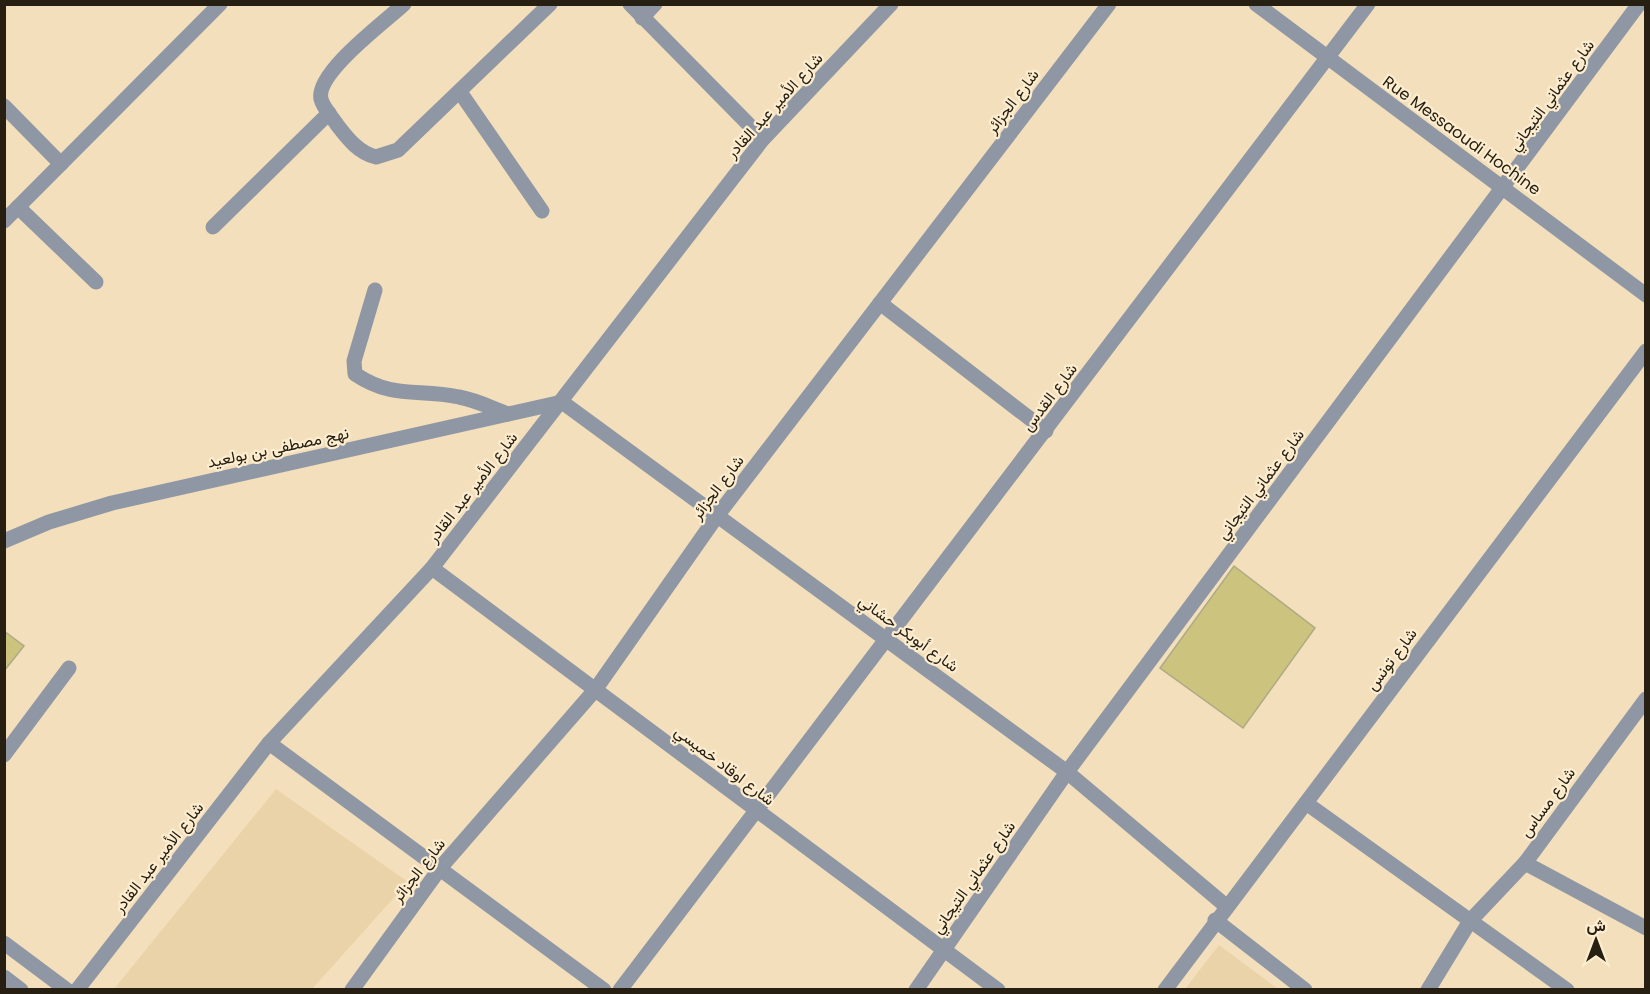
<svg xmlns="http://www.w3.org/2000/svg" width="1650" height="994" viewBox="0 0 1650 994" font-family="Poppins,Vazirmatn,sans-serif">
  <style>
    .built { fill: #ebd3a9 }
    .building { fill: #cbc37e; stroke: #aeaa84; stroke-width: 1.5 }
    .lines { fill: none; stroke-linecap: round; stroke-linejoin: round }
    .service { stroke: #8f97a5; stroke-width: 15 }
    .minor { stroke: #8f97a5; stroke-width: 15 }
    .labels { text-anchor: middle; stroke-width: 4.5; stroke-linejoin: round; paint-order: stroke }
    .street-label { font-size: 16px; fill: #272012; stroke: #fdedd0 }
  </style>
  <rect width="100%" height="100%" fill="#f3dfbb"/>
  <g class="built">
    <path d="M276,789L408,882L312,989H114Z"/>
    <path d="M1219,945L1278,989H1185Z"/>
  </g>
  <g class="building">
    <path d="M1234,566L1315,628L1243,728L1160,668Z"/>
    <path d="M4,631L24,646L4,671Z"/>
  </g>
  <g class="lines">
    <g class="service">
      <path d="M18,207L96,282"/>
      <path d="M375,290L354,361L355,374C394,400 418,388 459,397C476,400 492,408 508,414"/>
      <path d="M4,755L69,668"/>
    </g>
    <g class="minor">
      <path d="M404,4C386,21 315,73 321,99C323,108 333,118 338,126C348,139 359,153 376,157L398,150L550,4"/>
      <path d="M630,4L763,139"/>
      <path d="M1256,4L1646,295"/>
      <path d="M642,18L655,4"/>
      <path d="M460,92L542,211"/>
      <path d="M4,106L61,164"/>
      <path d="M4,221L220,4"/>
      <path d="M213,227L329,113"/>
      <path d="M880,303L1046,431"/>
      <path d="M4,541L49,522L112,503L562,402L1067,772L1226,906"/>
      <path d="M432,568L998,990"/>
      <path d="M269,743L604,990"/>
      <path d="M1306,803L1567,990"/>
      <path d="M1525,863L1646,928"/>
      <path d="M1215,920L1305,990"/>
      <path d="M4,943L67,990"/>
      <path d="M4,977L21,990"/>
      <path d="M77,990L269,743L432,568L763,139L891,4"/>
      <path d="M352,990L441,867L595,690L717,516L1109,4"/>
      <path d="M620,990L1368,4"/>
      <path d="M916,990L1067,772L1639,4"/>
      <path d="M1165,990L1646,351"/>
      <path d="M1428,990L1470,921L1525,863L1646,699"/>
    </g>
  </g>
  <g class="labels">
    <g class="street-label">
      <text transform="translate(1551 95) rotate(-54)" y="6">شارع عثماني التيجاني</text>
      <text transform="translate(1012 101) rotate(-53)" y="6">شارع الجزائر</text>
      <text transform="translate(774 105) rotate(-48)" y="6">شارع الأمير عبد القادر</text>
      <text transform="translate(1462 135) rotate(36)" y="6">Rue Messaoudi Hochine</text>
      <text transform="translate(1049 397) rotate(-53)" y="6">شارع القدس</text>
      <text transform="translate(278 447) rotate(-12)" y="6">نهج مصطفى بن بولعيد</text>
      <text transform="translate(1260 484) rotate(-53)" y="6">شارع عثماني التيجاني</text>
      <text transform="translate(472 487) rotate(-52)" y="6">شارع الأمير عبد القادر</text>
      <text transform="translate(717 487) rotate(-53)" y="6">شارع الجزائر</text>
      <text transform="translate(909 633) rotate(36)" y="6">شارع أبوبكر حشاني</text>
      <text transform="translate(1391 659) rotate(-53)" y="6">شارع تونس</text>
      <text transform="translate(725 765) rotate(37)" y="6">شارع اوقاد خميسي</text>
      <text transform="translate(1547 802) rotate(-54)" y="6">شارع مساس</text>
      <text transform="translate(158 857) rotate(-52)" y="6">شارع الأمير عبد القادر</text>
      <text transform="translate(418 870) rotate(-52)" y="6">شارع الجزائر</text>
      <text transform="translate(973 877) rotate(-55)" y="6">شارع عثماني التيجاني</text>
    </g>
  </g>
  <rect width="1650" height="994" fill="none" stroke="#272012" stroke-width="12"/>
  <g transform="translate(1596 940)" stroke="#fdedd0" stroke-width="4.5" paint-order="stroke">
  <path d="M0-4.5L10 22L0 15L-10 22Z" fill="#272012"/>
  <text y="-9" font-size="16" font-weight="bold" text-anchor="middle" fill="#272012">ش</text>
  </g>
</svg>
